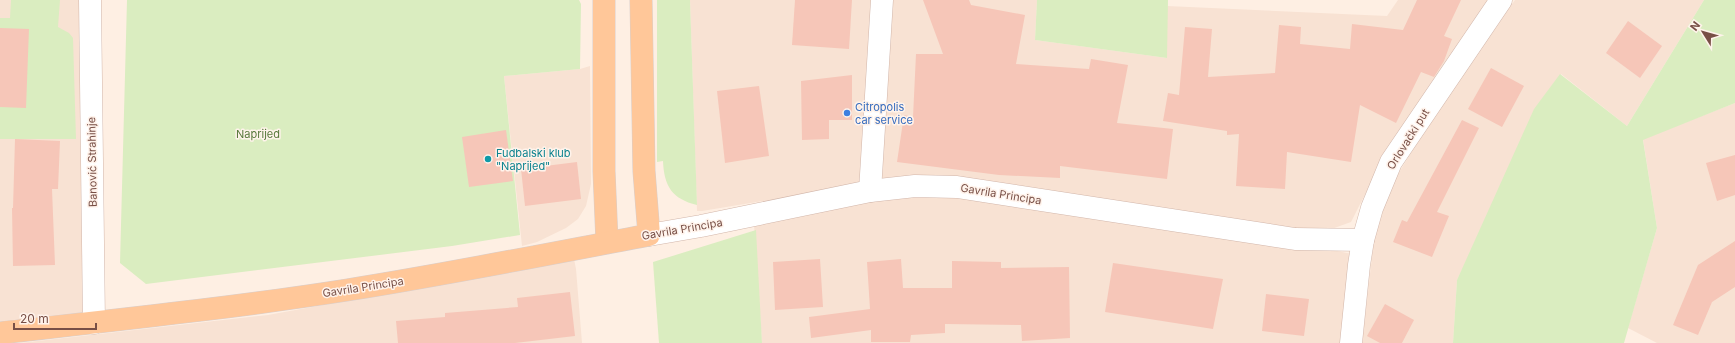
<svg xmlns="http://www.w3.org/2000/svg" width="1735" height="343" viewBox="0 0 1735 343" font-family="Inter,sans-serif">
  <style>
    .residential { fill: #f8e2d3 }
    .green { fill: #daedc0 }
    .building { fill: #f6c6b8 }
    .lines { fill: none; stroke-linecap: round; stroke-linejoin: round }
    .minor-casing { stroke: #d2b6aa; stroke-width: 23 }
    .major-casing { stroke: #d9cecb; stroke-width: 23 }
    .minor { stroke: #fff; stroke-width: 22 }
    .major { stroke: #ffc799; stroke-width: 22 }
    .shop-dot { fill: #3f7fe0; stroke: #fff3eb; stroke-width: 1.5 }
    .culture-dot { fill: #0f9aa8; stroke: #fff3eb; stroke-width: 1.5 }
    .labels { text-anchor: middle; stroke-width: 3; stroke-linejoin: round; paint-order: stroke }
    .shop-label { font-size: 11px; fill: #366cbe; stroke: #fff3eb; text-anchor: start }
    .park-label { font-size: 11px; fill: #58793b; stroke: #fff3eb }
    .street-label { font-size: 11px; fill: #784f46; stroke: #fff3eb }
    .culture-label { font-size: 11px; fill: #0d838f; stroke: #fff3eb; text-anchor: start }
  </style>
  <rect width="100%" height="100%" fill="#feefe3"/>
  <g class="residential">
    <path d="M0,0H90L94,323L0,333Z"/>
    <path d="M690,0H1037L1035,40L1167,58V6L1387,16L1398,0H1492L1385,155L1351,222L1326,231L1294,233L897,179L702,211H697Z"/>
    <path d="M1515,0H1704L1627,126L1561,74L1457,280L1453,343H1362L1375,231L1395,179L1456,80Z"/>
    <path d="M590,66L591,184L586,206L578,219L566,228L537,242L522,246L504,76L580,69Z"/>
    <path d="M1735,103V343H1657L1628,328L1657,228L1643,139Z"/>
    <path d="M914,191L1322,248L1352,254L1344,343H762L754,224Z"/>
    <path d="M574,259L576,269L582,343H20L268,315Z"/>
  </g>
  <g class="green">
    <path d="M11,0H60L58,27L69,33L73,38L76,139H0V18H10Z"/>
    <path d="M127,0H579L581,4L580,69L504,76L520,235L452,246L146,284L120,263Z"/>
    <path d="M657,0H690L697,205C672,199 664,186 663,161L657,162Z"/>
    <path d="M1037,0H1168L1167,58L1035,40Z"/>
    <path d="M1704,0H1735V103L1643,140L1657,228L1624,343H1453L1457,280L1534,109L1560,74L1627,126Z"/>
    <path d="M756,230L762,343H659L653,262Z"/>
  </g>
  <g class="building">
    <path d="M795,0H852L849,49L792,45Z"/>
    <path d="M923,0H969L971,5L1025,15L1016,64L1089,69L1091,59L1128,65L1117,123L1173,129L1167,179L1060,166V178L999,175L897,162L904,115L913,117L916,54H943Z"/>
    <path d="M1417,0H1461L1444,36L1452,39L1444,61L1434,77L1421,72L1396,123L1360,105L1351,162L1287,152L1285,189L1236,186L1239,134L1227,135V131L1163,121L1168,93L1179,95L1185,27L1212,29L1208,77L1275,73L1279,25L1301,27L1300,44L1350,49L1352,24L1403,30Z"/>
    <path d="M1628,21L1662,46L1640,78L1606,53Z"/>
    <path d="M0,28L29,29L26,108L0,107Z"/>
    <path d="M1491,68L1524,86L1502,127L1468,109Z"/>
    <path d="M852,75V120H829V139L802,140L801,81Z"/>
    <path d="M759,86L769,156L725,163L717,91Z"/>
    <path d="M1462,120L1479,128L1437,212L1449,216L1432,257L1393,242L1402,220L1407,222Z"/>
    <path d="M506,130L513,181L469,187L462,137Z"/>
    <path d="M15,139L60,141L58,189H52L55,265L13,266L12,208H13Z"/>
    <path d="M1735,155V195L1717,201L1706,163Z"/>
    <path d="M577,162L581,199L525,206L521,169Z"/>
    <path d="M1735,241V287L1712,302L1698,335L1673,325L1698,265Z"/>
    <path d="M820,259L823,307L775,310L773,262Z"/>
    <path d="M901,259L903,288H952V261L1001,262V268L1069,267L1070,338L1022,341L1021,325L945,324V333L911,335L910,342H871V330L811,338L809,317L870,309L867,262Z"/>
    <path d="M1113,263L1223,279L1213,329L1105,312Z"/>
    <path d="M570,292L575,336L515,343H398L396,321L445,317V313L518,307L517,298Z"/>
    <path d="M1266,294L1309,299L1304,336L1262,331Z"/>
    <path d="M1385,304L1414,320L1402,343H1380L1367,336Z"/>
  </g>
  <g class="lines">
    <g class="minor-casing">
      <g id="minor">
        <path d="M90,0L94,323"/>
        <path d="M870,191L882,0"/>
        <path d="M649,235L701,226L870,191L915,186L957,187L1295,239L1363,240"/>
        <path d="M1351,343L1359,265L1363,240L1372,208L1391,162L1501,0"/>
      </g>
    </g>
    <g class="major-casing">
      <g id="major">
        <path d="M604,0V171L607,242"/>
        <path d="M0,333C116,320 232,308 347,290C448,274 548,254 649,235L644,171L641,0"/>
      </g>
    </g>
    <use href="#minor" class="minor"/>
    <use href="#major" class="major"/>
  </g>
  <circle class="shop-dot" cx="847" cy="113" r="4"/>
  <circle class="culture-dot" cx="488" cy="159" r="4"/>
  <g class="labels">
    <g class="shop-label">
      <text x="855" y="111">Citropolis<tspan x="855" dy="13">car service</tspan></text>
    </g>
    <g class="park-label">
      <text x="258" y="138">Naprijed</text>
    </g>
    <g class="street-label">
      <text transform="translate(1408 139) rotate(-58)" y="4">Orlovački put</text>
      <text transform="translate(92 162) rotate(-91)" y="4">Banović Strahinje</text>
      <text transform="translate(1001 194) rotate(9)" y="4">Gavrila Principa</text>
      <text transform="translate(682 229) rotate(-10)" y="4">Gavrila Principa</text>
      <text transform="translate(363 287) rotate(-9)" y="4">Gavrila Principa</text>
    </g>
    <g class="culture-label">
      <text x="496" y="157">Fudbalski klub<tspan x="496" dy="13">"Naprijed"</tspan></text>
    </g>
  </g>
  <g transform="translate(1703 32) rotate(307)" stroke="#fff3eb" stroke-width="3" paint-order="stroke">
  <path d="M0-3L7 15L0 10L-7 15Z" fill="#784f46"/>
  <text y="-6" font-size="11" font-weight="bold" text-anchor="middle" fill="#784f46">N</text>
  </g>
  <path d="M14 323v6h82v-6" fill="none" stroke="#784f46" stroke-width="2"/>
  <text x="20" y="323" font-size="12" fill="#784f46" stroke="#fff3eb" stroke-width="3" paint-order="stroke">20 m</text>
</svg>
